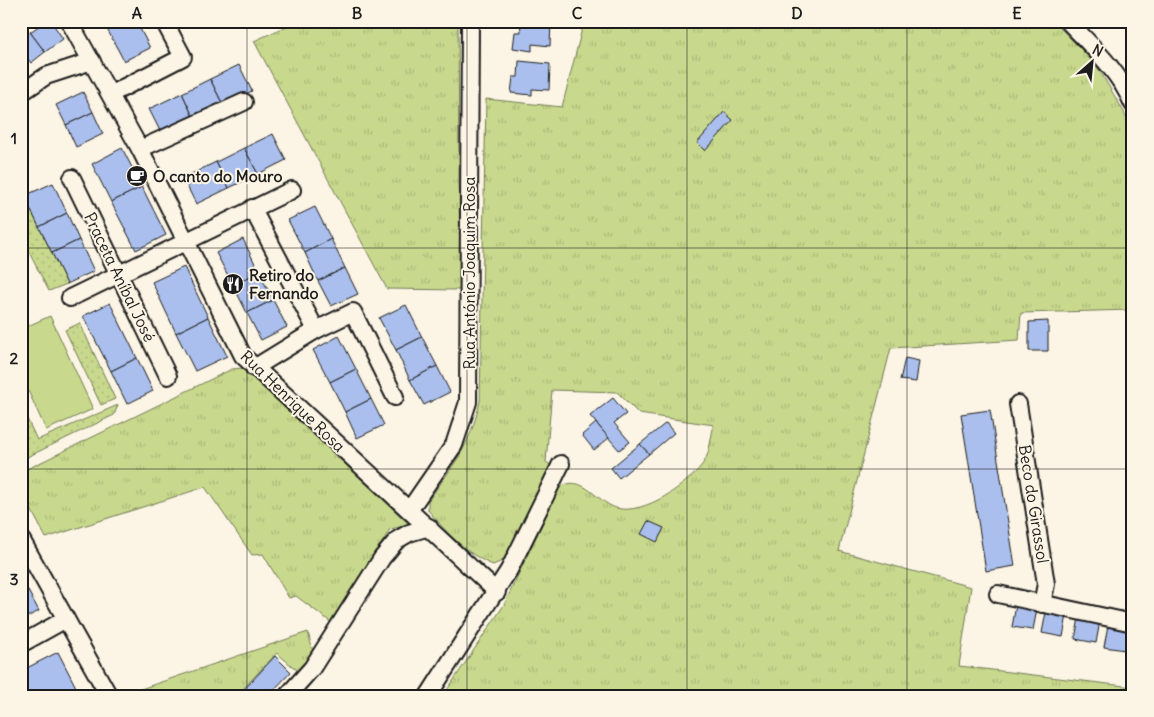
<svg xmlns="http://www.w3.org/2000/svg" width="1154" height="717" viewBox="0 0 1154 717" font-family="Delius,sans-serif">
  <style>
    .grass { fill: url(#grass-tufts); stroke: #727a54 }
    .garden { fill: url(#garden-dots); stroke: #727a54 }
    .pitch { fill: #c8d98d; stroke: #727a54 }
    .building { fill: #aabfed; stroke: #1c1c1c }
    .lines { fill: none; stroke-linecap: round; stroke-linejoin: round }
    .minor-casing { stroke: #1c1c1c; stroke-width: 20 }
    .minor { stroke: #fcf5e5; stroke-width: 16 }
    .grid { fill: none; stroke: #1c1c1c; stroke-width: 1; stroke-opacity: 0.55 }
    .labels { text-anchor: middle; stroke-width: 4; stroke-linejoin: round; paint-order: stroke }
    .poi-label { font-size: 16px; font-weight: bold; fill: #1c1c1c; stroke: #fcf5e5; text-anchor: start }
    .street-label { font-size: 16px; fill: #1c1c1c; stroke: #fcf5e5 }
    .neatline { fill: none; stroke: #1c1c1c; stroke-width: 2 }
    .grid-label { font-size: 16px; text-anchor: middle; font-weight: bold; fill: #1c1c1c }
  </style>
  <defs>
    <pattern id="grass-tufts" width="24" height="20" patternUnits="userSpaceOnUse" patternTransform="scale(1.25)"><rect width="24" height="20" fill="#c8d98d"/><path d="M3 7l-1-3M5 7V3M7 7l1-3M15 17l-1-3M17 17v-4M19 17l1-3" fill="none" stroke="#abba79"/></pattern>
    <pattern id="garden-dots" width="8" height="8" patternUnits="userSpaceOnUse" patternTransform="scale(1.25)"><rect width="8" height="8" fill="#c8d98d"/><path d="M2 2h.1M6 6h.1" fill="none" stroke="#abba79" stroke-width="1.8" stroke-linecap="round"/></pattern>
  </defs>
  <rect width="100%" height="100%" fill="#fcf5e5"/>
  <filter id="ink" filterUnits="userSpaceOnUse"><feTurbulence type="fractalNoise" baseFrequency=".02" numOctaves="2"/><feDisplacementMap in="SourceGraphic" scale="10" xChannelSelector="R" yChannelSelector="G"/><feConvolveMatrix kernelMatrix="1 2 1 2 8 2 1 2 1" color-interpolation-filters="sRGB"/></filter>
  <g filter="url(#ink)">
    <g class="grass">
      <path d="M298,21H458L460,290L387,289L254,41Z"/>
      <path d="M584,21H1053L1095,63L1124,112L1133,138V310L1021,313L1019,340L891,348L839,551L971,587L959,666L1133,687V696H443L504,605L559,488C582,472 595,501 616,508C644,516 689,484 704,462C710,453 711,435 714,425L639,414L617,392L552,390L546,462L552,466L509,551L502,561L493,565C467,555 445,531 428,510V501C454,464 470,447 480,401L486,99L562,107Z"/>
      <path d="M243,368L410,525L390,529L339,620L332,623L296,596L289,598L263,554L252,555L205,487L46,538L21,490V472L232,369Z"/>
      <path d="M308,632L313,652L299,672L277,653L236,696H127L126,694Z"/>
    </g>
    <g class="garden">
      <path d="M21,190L67,284L49,291L21,237Z"/>
      <path d="M80,323L115,399L101,405L65,330Z"/>
      <path d="M118,405L114,415L21,460V406L37,440Z"/>
    </g>
    <path class="pitch" d="M50,316L93,409L46,430L21,375V329Z"/>
    <g class="building">
      <path d="M46,21H51L63,39L45,52L30,32Z"/>
      <path d="M122,21H136L150,48L124,61L107,29Z"/>
      <path d="M520,21H551L550,46L532,44V51L513,48L515,32H521Z"/>
      <path d="M30,32L45,52L31,63L21,50V38Z"/>
      <path d="M519,61L550,64L549,90L532,89V95L511,93L513,77H518Z"/>
      <path d="M239,65L252,91L223,105L210,79Z"/>
      <path d="M210,79L223,105L194,119L182,93Z"/>
      <path d="M83,92L93,112L66,125L56,105Z"/>
      <path d="M182,93L194,119L162,135L149,109Z"/>
      <path d="M93,112L103,134L76,147L66,125Z"/>
      <path d="M724,112L733,120L705,151L697,143Z"/>
      <path d="M273,134L286,160L258,174L244,148Z"/>
      <path d="M122,148L142,187L111,202L92,164Z"/>
      <path d="M244,148L258,174L229,188L216,162Z"/>
      <path d="M216,162L229,188L196,204L183,178Z"/>
      <path d="M53,183L67,213L39,227L24,196Z"/>
      <path d="M142,187L166,235L136,250L111,202Z"/>
      <path d="M315,207L331,239L305,253L288,220Z"/>
      <path d="M67,213L79,240L52,253L39,227Z"/>
      <path d="M243,239L259,272L233,285L216,253Z"/>
      <path d="M331,239L345,268L318,281L305,253Z"/>
      <path d="M79,240L94,271L67,284L52,253Z"/>
      <path d="M184,267L208,317L176,333L152,282Z"/>
      <path d="M345,268L358,294L331,306L318,281Z"/>
      <path d="M259,272L273,300L247,313L233,285Z"/>
      <path d="M273,300L287,327L261,340L247,313Z"/>
      <path d="M110,303L137,358L111,371L83,316Z"/>
      <path d="M406,305L422,337L396,350L379,318Z"/>
      <path d="M208,317L227,356L195,371L176,333Z"/>
      <path d="M1048,321V351H1029V322Z"/>
      <path d="M339,336L356,369L330,382L313,350Z"/>
      <path d="M422,337L437,366L410,380L396,350Z"/>
      <path d="M137,358L153,391L127,404L111,371Z"/>
      <path d="M905,358L919,361L916,382L900,380Z"/>
      <path d="M437,366L450,392L424,405L410,380Z"/>
      <path d="M356,369L371,399L345,412L330,382Z"/>
      <path d="M613,398L626,414L614,423L630,442L619,450L590,416Z"/>
      <path d="M371,399L384,425L357,438L345,412Z"/>
      <path d="M990,410L1015,566L986,571L961,414Z"/>
      <path d="M596,423L609,438L594,450L582,435Z"/>
      <path d="M666,423L674,433L649,454L640,444Z"/>
      <path d="M640,444L649,454L619,478L611,468Z"/>
      <path d="M648,521L664,528L657,542L641,534Z"/>
      <path d="M21,578L39,611L21,620Z"/>
      <path d="M1016,605L1037,609L1033,630L1012,627Z"/>
      <path d="M1046,612L1067,615L1063,637L1042,633Z"/>
      <path d="M1079,618L1100,621L1096,643L1075,639Z"/>
      <path d="M1108,625L1129,629L1125,650L1104,647Z"/>
      <path d="M58,652L80,695L21,696V671Z"/>
      <path d="M275,656L291,672L268,696H238Z"/>
    </g>
    <g class="lines">
      <g class="minor-casing">
        <g id="minor">
          <path d="M69,21L140,149L243,356L497,592"/>
          <path d="M1068,21C1092,47 1119,71 1133,104"/>
          <path d="M21,93L46,76L92,61"/>
          <path d="M111,94L183,57L164,21"/>
          <path d="M140,149L244,102"/>
          <path d="M72,178L168,376"/>
          <path d="M252,208L316,330"/>
          <path d="M70,298L292,190"/>
          <path d="M254,368L316,330L353,312L395,397"/>
          <path d="M1018,404L1046,584L1042,604"/>
          <path d="M410,509L454,445L468,402L470,21"/>
          <path d="M21,539L109,696"/>
          <path d="M998,594L1133,623"/>
          <path d="M21,644L66,619"/>
          <path d="M287,696L312,668L382,558L397,540L409,533L429,527"/>
          <path d="M428,696L509,570L561,464"/>
        </g>
      </g>
      <use href="#minor" class="minor"/>
    </g>
  </g>
  <path class="grid" d="M247,21V696M467,21V696M687,21V696M907,21V696M21,248H1133M21,469H1133"/>
  <defs>
    <g id="cafe-disc" transform="scale(1.125)"><circle r="9.5" fill="#1c1c1c" stroke="#fcf5e5"/><path d="M-5.5-4.5H6V0H3Q3 3.5 0 3.5H-2.5Q-5.5 3.5-5.5 0ZM3-3.2v2h1.7v-2ZM-6 4.5H4V6H-6Z" fill="#fff"/></g>
    <g id="restaurant-disc" transform="scale(1.125)"><circle r="9.5" fill="#1c1c1c" stroke="#fcf5e5"/><path d="M-5-6h1v4h1v-4h1v4h1v-4h1v5L-1.5 .5V6h-2V.5L-5-1ZM5-6V6H3V1.5H1.5Q1.5-4 5-6Z" fill="#fff"/></g>
  </defs>
  <g fill-rule="evenodd">
    <use href="#cafe-disc" x="137" y="176"/>
    <use href="#restaurant-disc" x="233" y="284"/>
  </g>
  <g class="labels">
    <g class="poi-label">
      <text x="153" y="182">O canto do Mouro</text>
      <text x="249" y="281">Retiro do<tspan x="249" dy="18">Fernando</tspan></text>
    </g>
    <g class="street-label">
      <text transform="translate(469 273) rotate(-90)" y="6">Rua António Joaquim Rosa</text>
      <text transform="translate(120 277) rotate(64)" y="6">Praceta Aníbal José</text>
      <text transform="translate(293 401) rotate(44)" y="6">Rua Henrique Rosa</text>
      <text transform="translate(1034 504) rotate(81)" y="6">Beco do Girassol</text>
    </g>
  </g>
  <rect width="1154" height="717" fill="none" stroke="#fcf5e5" stroke-width="55"/>
  <g transform="translate(1092 62) rotate(27)" stroke="#fcf5e5" stroke-width="4" paint-order="stroke">
  <path d="M0-4L9 19L0 12L-9 19Z" fill="#1c1c1c"/>
  <text y="-8" font-size="14" font-weight="bold" text-anchor="middle" fill="#1c1c1c">N</text>
  </g>
  <rect x="28" y="28" width="1098" height="662" class="neatline"/>
  <g class="grid-label">
    <text x="137" y="19">A</text>
    <text x="357" y="19">B</text>
    <text x="577" y="19">C</text>
    <text x="797" y="19">D</text>
    <text x="1017" y="19">E</text>
    <text x="14" y="144">1</text>
    <text x="14" y="364">2</text>
    <text x="14" y="585">3</text>
  </g>
</svg>
